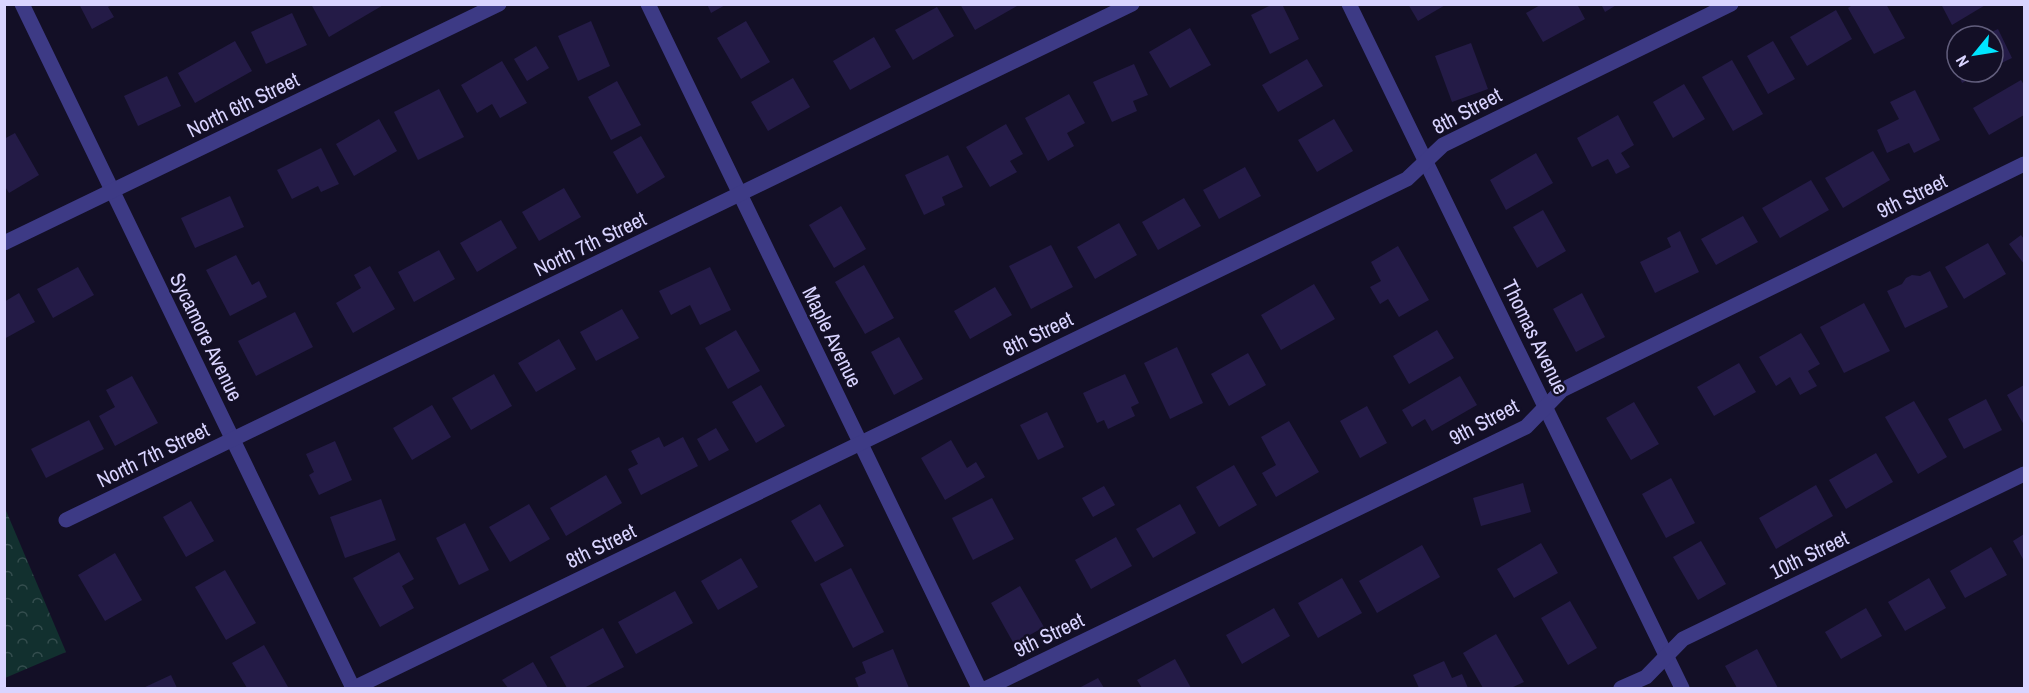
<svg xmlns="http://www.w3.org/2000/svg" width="2029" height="693" viewBox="0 0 2029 693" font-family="'Archivo Narrow',sans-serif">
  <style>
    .park { fill: url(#park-crowns) }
    .building { fill: #241b47 }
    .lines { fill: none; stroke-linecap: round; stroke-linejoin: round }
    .street { stroke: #3d3a85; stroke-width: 15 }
    .labels { text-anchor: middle; stroke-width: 5; stroke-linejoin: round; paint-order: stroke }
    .street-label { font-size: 21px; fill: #d9d4ff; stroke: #130f26 }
  </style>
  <defs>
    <pattern id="park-crowns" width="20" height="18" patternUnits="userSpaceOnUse" patternTransform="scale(1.5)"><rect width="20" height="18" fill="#12302f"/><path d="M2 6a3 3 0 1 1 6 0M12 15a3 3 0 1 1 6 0" fill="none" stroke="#344d4e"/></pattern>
  </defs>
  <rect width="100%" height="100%" fill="#130f26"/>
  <path class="park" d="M4,506L66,652L5,678H4Z"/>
  <g class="building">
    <path d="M79,4H114L108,7L114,17L92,29Z"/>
    <path d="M311,4H385L329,37Z"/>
    <path d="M707,4H727L711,13Z"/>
    <path d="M960,4H1016L1017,6L975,30Z"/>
    <path d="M1273,4H1282L1299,39L1270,54L1251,15Z"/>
    <path d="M1408,4H1447L1418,21Z"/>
    <path d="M1542,4H1577L1585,19L1543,42L1526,13Z"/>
    <path d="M1601,4H1618L1605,12Z"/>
    <path d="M1854,4H1886L1905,38L1874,54L1848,8Z"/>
    <path d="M1941,4H1987L1952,25Z"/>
    <path d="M937,7L954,36L913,60L895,30Z"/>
    <path d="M1836,10L1852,39L1807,66L1790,37Z"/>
    <path d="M292,13L307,45L266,64L251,32Z"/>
    <path d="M591,21L610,66L578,81L558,36Z"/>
    <path d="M746,21L770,62L741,79L717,38Z"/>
    <path d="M1190,28L1211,65L1170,88L1149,52Z"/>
    <path d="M1998,29L2012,58L1993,67V36H1983Z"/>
    <path d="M874,37L891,67L850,90L833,61Z"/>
    <path d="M235,41L252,71L195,103L178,73Z"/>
    <path d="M1773,41L1795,79L1768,94L1747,56Z"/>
    <path d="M1471,43L1488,89L1452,102L1435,56Z"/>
    <path d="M536,46L549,68L527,81L514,59Z"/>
    <path d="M1957,49V72H1983L1962,83L1948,53Z"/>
    <path d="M1307,59L1323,86L1278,112L1262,85Z"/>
    <path d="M1732,60L1763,114L1733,131L1702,77Z"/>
    <path d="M502,61L527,103L500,118L492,104L477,113L461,85Z"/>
    <path d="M1134,64L1148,95L1133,101L1137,111L1112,122L1093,82Z"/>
    <path d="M167,76L181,106L138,126L124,96Z"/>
    <path d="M793,78L810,107L768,131L751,102Z"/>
    <path d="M2021,80L2024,85V115L1989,135L1973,108Z"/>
    <path d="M617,81L641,125L611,140L588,97Z"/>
    <path d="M1684,84L1705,119L1673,138L1653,102Z"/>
    <path d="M439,89L464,137L418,160L394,112Z"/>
    <path d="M1915,90L1940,140L1914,153L1909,143L1887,153L1877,130L1899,119L1890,102Z"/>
    <path d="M1069,94L1085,123L1067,133L1074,146L1048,161L1025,118Z"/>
    <path d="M1618,115L1634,145L1621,153L1630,167L1616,174L1608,159L1592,167L1577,138Z"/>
    <path d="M379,119L397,151L354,176L336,144Z"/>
    <path d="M1334,119L1353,151L1317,172L1298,140Z"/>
    <path d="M1006,124L1023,154L1010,161L1017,172L990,187L966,147Z"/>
    <path d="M15,133L39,175L9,193L4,185V139Z"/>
    <path d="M641,136L665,177L637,194L613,152Z"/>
    <path d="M321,148L339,184L321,192L318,186L292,199L277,170Z"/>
    <path d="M1873,151L1890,180L1843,208L1825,178Z"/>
    <path d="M1536,153L1553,183L1506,210L1490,180Z"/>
    <path d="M948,155L963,187L942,197L945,205L924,215L905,175Z"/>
    <path d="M1245,167L1261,196L1219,219L1203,190Z"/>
    <path d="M1811,180L1829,210L1780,238L1762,208Z"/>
    <path d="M564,188L581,217L539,241L522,212Z"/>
    <path d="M230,196L244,227L195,248L181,218Z"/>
    <path d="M1184,198L1201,226L1158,250L1142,222Z"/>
    <path d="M841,206L866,249L834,268L809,225Z"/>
    <path d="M1543,210L1566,251L1537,268L1513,227Z"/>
    <path d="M1743,216L1758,242L1716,265L1701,239Z"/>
    <path d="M501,220L517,248L477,272L460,243Z"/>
    <path d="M1119,223L1137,255L1095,279L1077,247Z"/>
    <path d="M1680,231L1699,272L1655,293L1640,262L1671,247L1667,238Z"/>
    <path d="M2021,235L2024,239V264L2009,244Z"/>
    <path d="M1988,243L2006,274L1964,299L1945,267Z"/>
    <path d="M1051,245L1073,287L1031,309L1009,266Z"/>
    <path d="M1398,246L1429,300L1399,317L1388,299L1380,304L1370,287L1381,281L1371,262Z"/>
    <path d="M439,250L455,279L414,302L398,272Z"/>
    <path d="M236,255L252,285L259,281L267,297L230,316L206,270Z"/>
    <path d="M864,265L894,318L865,334L835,282Z"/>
    <path d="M370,266L395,309L353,333L336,303L361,288L354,275Z"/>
    <path d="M78,267L94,295L53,318L37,289Z"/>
    <path d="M710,267L731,310L700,325L690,305L671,315L659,291Z"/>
    <path d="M1930,271L1948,307L1905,328L1887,291L1902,284L1906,278L1912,275L1920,276Z"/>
    <path d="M1314,284L1335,319L1281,350L1261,315Z"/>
    <path d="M995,287L1012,315L970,339L954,311Z"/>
    <path d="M19,293L35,322L4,339V302Z"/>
    <path d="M1582,293L1605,337L1576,352L1553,309Z"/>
    <path d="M1864,303L1890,351L1844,373L1820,327Z"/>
    <path d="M622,309L639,338L596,361L580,332Z"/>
    <path d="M295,312L313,347L256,376L238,341Z"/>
    <path d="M736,330L760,371L728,389L705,348Z"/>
    <path d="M1437,330L1454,358L1409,384L1393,356Z"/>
    <path d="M1801,333L1820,364L1808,371L1817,386L1800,395L1790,377L1776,386L1759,357Z"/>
    <path d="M899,337L923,379L894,395L871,352Z"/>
    <path d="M559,339L576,369L536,392L518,363Z"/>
    <path d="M1177,347L1203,403L1170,419L1144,363Z"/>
    <path d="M1248,353L1266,385L1229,406L1211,374Z"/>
    <path d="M1739,363L1756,392L1714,416L1697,387Z"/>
    <path d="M494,374L512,406L471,430L452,398Z"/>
    <path d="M1125,374L1139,403L1131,407L1135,416L1108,429L1104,420L1097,423L1083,393Z"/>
    <path d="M132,376L158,423L115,446L99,416L115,407L106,390Z"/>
    <path d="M1460,376L1477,405L1432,431L1425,419L1412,427L1402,410Z"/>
    <path d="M761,385L785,426L756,443L732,402Z"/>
    <path d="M2024,385V425L2007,395Z"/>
    <path d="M1986,399L2002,430L1964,449L1948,419Z"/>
    <path d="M1914,401L1947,457L1918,474L1885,417Z"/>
    <path d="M1634,402L1659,444L1631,460L1606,418Z"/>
    <path d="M432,405L451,437L412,460L393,428Z"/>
    <path d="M1367,406L1387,443L1360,458L1340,421Z"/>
    <path d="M1047,412L1064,447L1038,460L1020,425Z"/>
    <path d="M89,420L104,449L46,478L31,449Z"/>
    <path d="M1289,421L1319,472L1276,497L1262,473L1276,465L1261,437Z"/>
    <path d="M716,428L729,450L709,461L697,439Z"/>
    <path d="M659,437L664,447L683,437L698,466L641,495L628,469L638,464L631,451Z"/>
    <path d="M951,440L967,468L976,462L985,477L945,500L921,458Z"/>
    <path d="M335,441L352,480L319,495L309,475L314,472L306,454Z"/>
    <path d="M1876,453L1893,482L1846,509L1829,480Z"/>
    <path d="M1234,465L1257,505L1219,527L1196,487Z"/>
    <path d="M606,475L622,503L566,536L550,508Z"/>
    <path d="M1671,478L1695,523L1666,538L1642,494Z"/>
    <path d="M1523,483L1531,512L1481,526L1473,498Z"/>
    <path d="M1816,485L1833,516L1776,549L1759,518Z"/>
    <path d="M1104,486L1115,505L1093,517L1082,498Z"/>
    <path d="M992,498L1014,539L973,560L952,518Z"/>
    <path d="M381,499L396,540L345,558L330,517Z"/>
    <path d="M191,501L214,541L186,557L163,517Z"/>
    <path d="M529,504L550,539L510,562L489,527Z"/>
    <path d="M820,504L844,546L815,562L791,521Z"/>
    <path d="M1180,504L1196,533L1153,558L1136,529Z"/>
    <path d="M465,523L489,570L459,585L436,538Z"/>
    <path d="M2024,534V561L2013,541Z"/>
    <path d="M1116,537L1132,566L1091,589L1075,560Z"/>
    <path d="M1701,541L1726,584L1698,600L1673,557Z"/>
    <path d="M1541,543L1558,573L1514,598L1497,569Z"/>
    <path d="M1422,545L1440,577L1377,613L1359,581Z"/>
    <path d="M1991,547L2007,575L1965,598L1950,571Z"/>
    <path d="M399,552L414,579L402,586L414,608L380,627L353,578Z"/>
    <path d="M115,553L142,600L105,621L78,575Z"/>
    <path d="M741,558L758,587L718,610L701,581Z"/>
    <path d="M851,568L884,632L853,648L820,584Z"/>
    <path d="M225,570L256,623L226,640L195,587Z"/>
    <path d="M1342,578L1362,613L1318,638L1298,603Z"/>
    <path d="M1929,578L1946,608L1905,631L1888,602Z"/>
    <path d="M1020,586L1044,627L1014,644L991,603Z"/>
    <path d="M675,591L693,623L636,654L618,622Z"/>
    <path d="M1570,601L1597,648L1568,665L1541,618Z"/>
    <path d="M1274,608L1290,636L1242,664L1226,635Z"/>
    <path d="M1866,608L1882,636L1841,659L1825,632Z"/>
    <path d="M603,628L624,667L584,688H567L550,657Z"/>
    <path d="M1496,634L1524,682L1511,688H1483L1463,653Z"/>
    <path d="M264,645L288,687L286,688H247L232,663Z"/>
    <path d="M893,649L909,688H859L855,678L866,673L862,662Z"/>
    <path d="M1757,649L1778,688H1737L1725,666Z"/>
    <path d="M1175,659L1191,688H1142L1137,680Z"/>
    <path d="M1444,661L1452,678L1462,674L1468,688H1419L1413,675Z"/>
    <path d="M533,662L548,688H508L502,680Z"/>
    <path d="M171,675L177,688H143Z"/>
    <path d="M1098,678L1104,688H1079Z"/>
  </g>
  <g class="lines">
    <g class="street">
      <path d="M22,4L353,688"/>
      <path d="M648,4L979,688"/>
      <path d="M1349,4L1682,688"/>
      <path d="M4,243L499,4"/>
      <path d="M66,520L1132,4"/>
      <path d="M354,688L1407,179L1443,145L1731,4"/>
      <path d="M987,688L1526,427L1562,390L2024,164"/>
      <path d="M1621,688L1646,677L1683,639L2024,474"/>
    </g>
  </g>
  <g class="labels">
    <g class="street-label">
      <text transform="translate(243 105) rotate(-26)" y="7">North 6th Street</text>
      <text transform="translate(1467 111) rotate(-28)" y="7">8th Street</text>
      <text transform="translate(1912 196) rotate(-26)" y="7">9th Street</text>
      <text transform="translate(590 244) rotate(-26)" y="7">North 7th Street</text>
      <text transform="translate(1038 334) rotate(-26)" y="7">8th Street</text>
      <text transform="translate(206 337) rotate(64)" y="7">Sycamore Avenue</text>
      <text transform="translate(832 337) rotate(64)" y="7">Maple Avenue</text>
      <text transform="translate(1535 337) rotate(64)" y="7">Thomas Avenue</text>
      <text transform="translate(1484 422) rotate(-28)" y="7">9th Street</text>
      <text transform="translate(153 455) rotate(-26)" y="7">North 7th Street</text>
      <text transform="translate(601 546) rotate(-26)" y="7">8th Street</text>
      <text transform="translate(1809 555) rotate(-26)" y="7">10th Street</text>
      <text transform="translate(1049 635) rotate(-26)" y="7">9th Street</text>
    </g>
  </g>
  <rect width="2029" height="693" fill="none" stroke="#d9d4ff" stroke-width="12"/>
  <g transform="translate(1975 54) rotate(240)"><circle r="28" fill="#130f26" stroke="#625e7d" stroke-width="1.5"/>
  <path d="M0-4.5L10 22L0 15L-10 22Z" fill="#00e5ff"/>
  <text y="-9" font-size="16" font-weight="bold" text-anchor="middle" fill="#d9d4ff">N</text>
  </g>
</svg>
